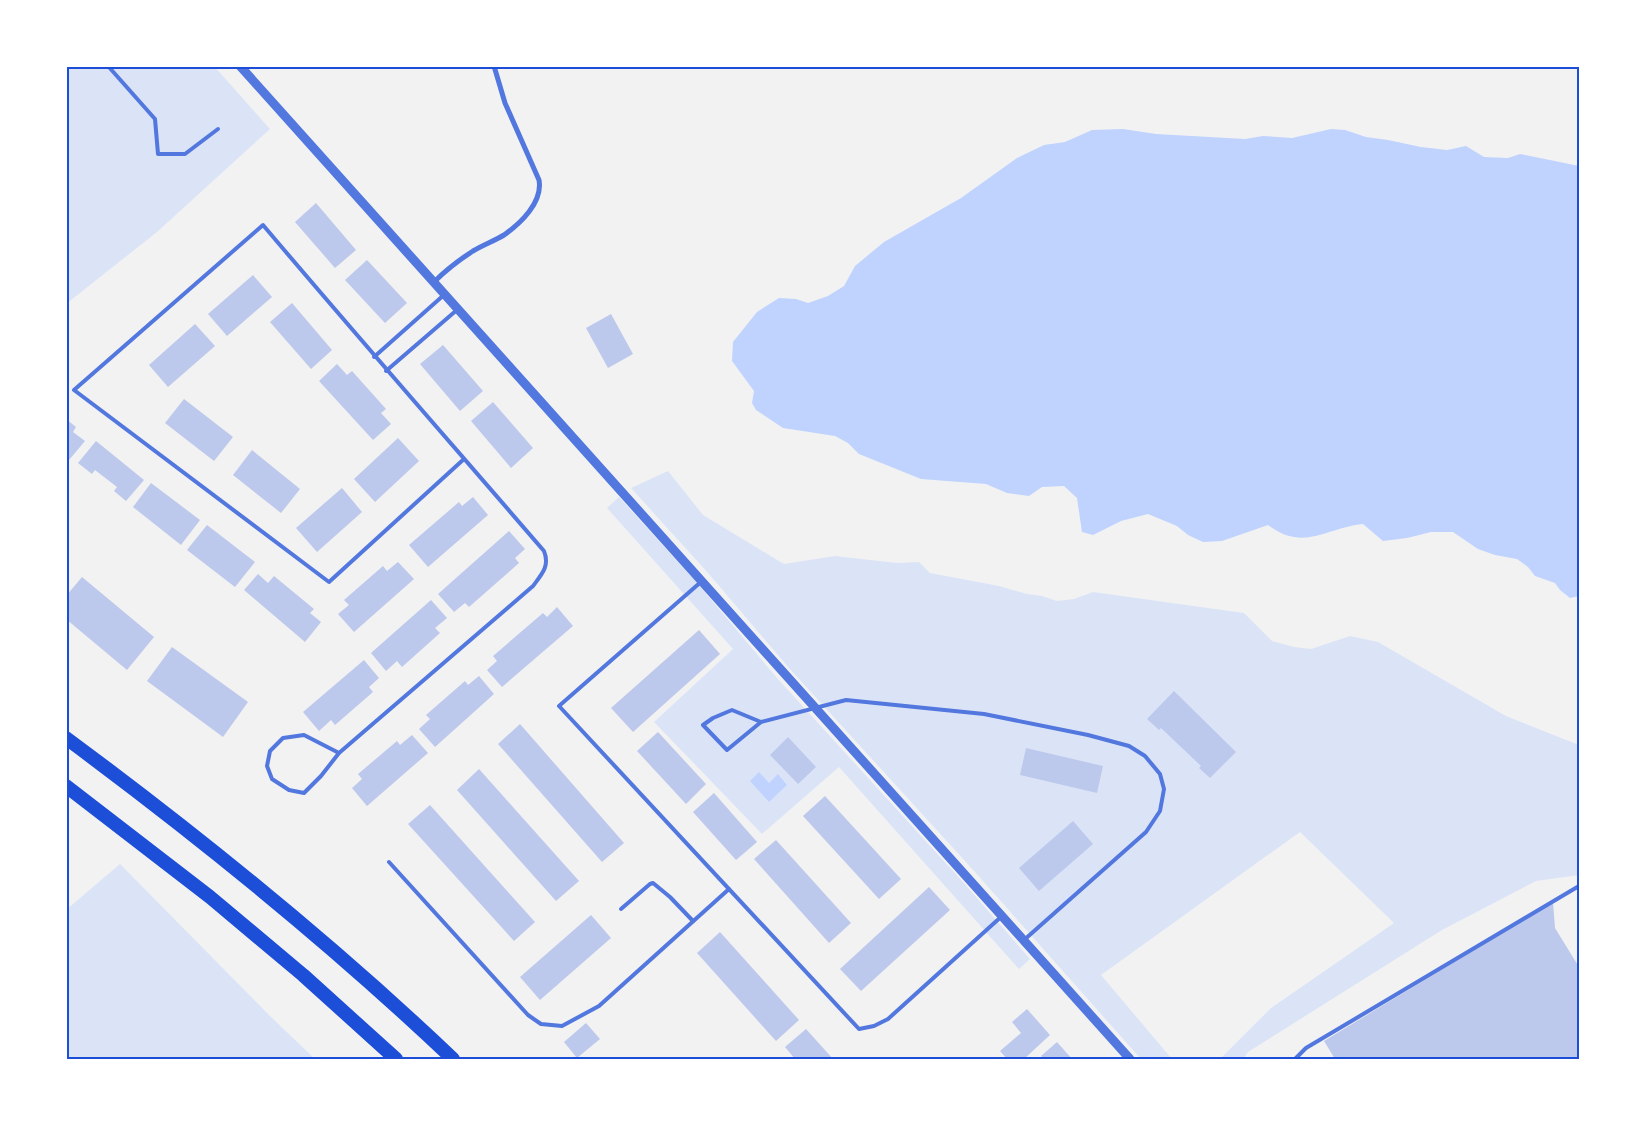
<svg xmlns="http://www.w3.org/2000/svg" width="1645" height="1125" viewBox="0 0 1645 1125" font-family="Lato,sans-serif">
  <style>
    .green { fill: #dbe4f7 }
    .water { fill: #bfd3fe }
    .building { fill: #bdc9ec }
    .lines { fill: none; stroke-linecap: round; stroke-linejoin: round }
    .service { stroke: #5277de; stroke-width: 4 }
    .minor { stroke: #5277de; stroke-width: 5 }
    .tertiary { stroke: #5277de; stroke-width: 9 }
    .trunk { stroke: #1d4ed8; stroke-width: 14 }
    .neatline { fill: none; stroke: #1d4ed8; stroke-width: 2 }
  </style>
  <rect width="100%" height="100%" fill="#f2f2f2"/>
  <g class="green">
    <path d="M66,66H214L270,129L157,232L66,304Z"/>
    <path d="M668,471L703,515L784,564L835,556L897,563L919,562L930,573L999,586L1027,594L1042,596L1057,601L1074,599L1093,592L1244,613L1272,641L1294,647L1311,649L1350,636L1378,642L1506,716L1579,745V875L1536,881L1442,930L1248,1052L1243,1059H1220L1271,1008L1394,923L1300,832L1101,975L1172,1059H1141L975,872L789,668L709,574L631,488Z"/>
    <path d="M619,497L698,584L777,678L963,882L1030,959L1019,969L839,767L762,834L654,722L733,649L607,508Z"/>
    <path d="M120,864L270,1016L315,1059H66V910Z"/>
  </g>
  <g class="water">
    <path d="M1123,129L1156,134L1245,139L1263,136L1292,138L1331,129L1345,130L1366,137L1388,140L1421,147L1447,150L1466,146L1484,157L1508,158L1520,154L1579,166V596L1570,598L1560,590L1555,583L1535,576L1528,567L1517,559L1495,555L1478,549L1453,532H1431L1407,538L1383,541L1363,524C1325,528 1304,552 1268,525L1222,541L1203,542L1188,535L1177,526L1148,514L1121,521L1093,535L1082,532L1077,498L1064,486L1042,487L1029,496L1007,493L986,484L921,479L859,454L848,443L835,436L783,428L756,410L752,403L754,391L732,361L733,342L757,312L779,298L796,299L808,303L828,296L844,286L855,266L884,242L961,198L1017,158L1044,145L1065,142L1092,130Z"/>
    <path d="M759,772L769,783L778,774L787,785L769,802L750,781Z"/>
  </g>
  <g class="building">
    <path d="M316,203L356,250L335,268L295,222Z"/>
    <path d="M367,260L407,303L385,323L345,280Z"/>
    <path d="M253,275L272,297L227,336L208,314Z"/>
    <path d="M292,303L332,350L311,369L270,322Z"/>
    <path d="M611,314L633,354L608,368L586,328Z"/>
    <path d="M195,324L215,346L168,387L149,365Z"/>
    <path d="M443,345L483,391L460,411L420,364Z"/>
    <path d="M337,364L347,375L352,371L386,409L381,413L391,424L373,440L319,381Z"/>
    <path d="M184,399L233,437L214,461L165,423Z"/>
    <path d="M493,402L533,448L511,468L471,421Z"/>
    <path d="M66,419L76,427L73,432L85,441L69,460L66,459Z"/>
    <path d="M398,438L419,461L375,502L354,479Z"/>
    <path d="M96,441L144,480L126,501L114,491L117,487L95,470L92,474L78,463Z"/>
    <path d="M252,450L300,489L281,513L233,475Z"/>
    <path d="M151,483L200,520L181,545L133,507Z"/>
    <path d="M342,488L362,512L317,552L296,528Z"/>
    <path d="M473,497L488,515L428,567L409,545L459,502L462,506Z"/>
    <path d="M207,525L255,562L235,587L187,550Z"/>
    <path d="M509,531L525,549L515,558L519,563L469,607L465,603L454,612L438,594Z"/>
    <path d="M398,562L414,579L354,632L338,614L349,605L344,600L383,566L387,571Z"/>
    <path d="M258,574L268,583L274,576L314,609L310,613L321,622L305,642L244,590Z"/>
    <path d="M82,577L154,637L127,670L66,619V596Z"/>
    <path d="M431,600L447,618L435,628L440,633L402,667L397,661L386,671L371,653Z"/>
    <path d="M557,607L573,626L502,687L487,670L497,661L493,656L543,613L547,617Z"/>
    <path d="M699,630L720,654L633,732L611,708Z"/>
    <path d="M172,647L248,702L223,737L147,681Z"/>
    <path d="M364,660L379,678L369,687L373,692L335,725L331,720L319,731L303,712Z"/>
    <path d="M479,676L494,694L435,747L419,729L430,719L426,715L465,681L468,685Z"/>
    <path d="M1174,691L1236,752L1210,778L1199,768L1201,766L1161,728L1159,730L1147,719Z"/>
    <path d="M520,724L624,843L602,862L498,744Z"/>
    <path d="M658,732L706,784L686,804L637,751Z"/>
    <path d="M412,735L428,753L367,806L352,788L362,779L358,774L397,741L400,745Z"/>
    <path d="M788,737L816,767L798,784L770,755Z"/>
    <path d="M1026,748L1103,766L1097,793L1020,775Z"/>
    <path d="M479,769L579,881L556,901L457,790Z"/>
    <path d="M714,793L757,842L736,860L693,812Z"/>
    <path d="M825,796L901,879L879,899L803,816Z"/>
    <path d="M430,805L535,922L514,941L408,824Z"/>
    <path d="M1073,821L1093,844L1039,891L1019,868Z"/>
    <path d="M776,840L851,923L829,943L754,859Z"/>
    <path d="M929,887L950,910L861,991L840,969Z"/>
    <path d="M1553,902L1555,928L1579,967V1059H1335L1324,1041Z"/>
    <path d="M591,915L611,938L540,1000L520,977Z"/>
    <path d="M720,932L799,1020L776,1041L697,953Z"/>
    <path d="M1027,1009L1050,1035L1024,1059H1007L1000,1051L1021,1033L1012,1022Z"/>
    <path d="M586,1023L600,1039L577,1058L564,1042Z"/>
    <path d="M806,1029L833,1059H795L785,1047Z"/>
    <path d="M1057,1042L1072,1059H1044L1041,1056Z"/>
  </g>
  <g class="lines">
    <g class="service">
      <path d="M108,66L155,119L158,154H185L218,129"/>
      <path d="M374,357L445,294"/>
      <path d="M386,371L458,309"/>
      <path d="M702,581L559,706L859,1029L874,1026L888,1019L1002,916"/>
      <path d="M761,722L732,710L713,718L703,725L727,750L761,722L846,700L984,714L1088,735L1129,746L1145,756L1160,774L1164,789L1160,811L1146,832L1024,940"/>
      <path d="M339,753L304,735L283,738L270,751L267,766L272,779L289,790L304,793L321,776L339,753L533,586C542,574 550,566 544,551C450,442 356,335 263,225L74,390L329,582L464,459"/>
      <path d="M389,862L528,1015L541,1024L562,1026L599,1006L729,889"/>
      <path d="M621,909L650,884L653,883L670,897L693,921"/>
      <path d="M1295,1059L1306,1048L1579,886"/>
    </g>
    <path class="minor" d="M434,282C446,270 459,260 473,251C483,245 494,241 504,235C521,223 543,202 539,180L505,103L494,66"/>
    <path class="tertiary" d="M240,66L1130,1059"/>
    <g class="trunk">
      <path d="M66,738C201,838 331,943 453,1059"/>
      <path d="M66,786L210,897L303,975L396,1059"/>
    </g>
  </g>
  <rect width="1645" height="1125" fill="none" stroke="#ffffff" stroke-width="135"/>
  <rect x="68" y="68" width="1510" height="990" class="neatline"/>
</svg>
